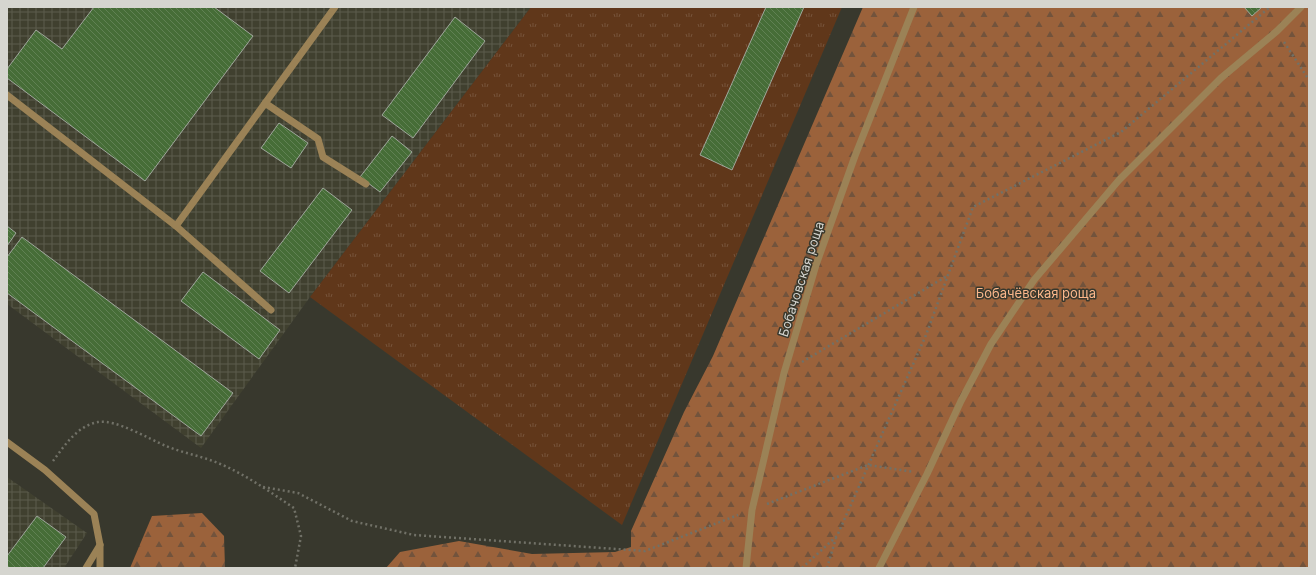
<svg xmlns="http://www.w3.org/2000/svg" width="1316" height="575" viewBox="0 0 1316 575" font-family="Inter,sans-serif">
  <style>
    .industrial { fill: url(#industrial-grid) }
    .grass { fill: url(#grass-tufts) }
    .forest { fill: url(#forest-firs) }
    .building { fill: url(#building-back-hatch); stroke: #9fa79c }
    .lines { fill: none; stroke-linecap: round; stroke-linejoin: round }
    .path { stroke: #717167; stroke-width: 2.5; stroke-dasharray: 2 3; stroke-linecap: butt }
    .minor { stroke: #9b8256; stroke-width: 7 }
    .labels { text-anchor: middle; stroke-width: 3; stroke-linejoin: round; paint-order: stroke }
    .street-label { font-size: 13px; fill: #d5d5cf; stroke: #38382d }
    .park-label { font-size: 13px; fill: #fbb78b; stroke: #38382d }
  </style>
  <defs>
    <pattern id="industrial-grid" width="8" height="8" patternUnits="userSpaceOnUse"><rect width="8" height="8" fill="#40402f"/><path d="M0 4h8M4 0v8" fill="none" stroke="#5b5b4c"/></pattern>
    <pattern id="grass-tufts" width="24" height="20" patternUnits="userSpaceOnUse"><rect width="24" height="20" fill="#60371a"/><path d="M3 7l-1-3M5 7V3M7 7l1-3M15 17l-1-3M17 17v-4M19 17l1-3" fill="none" stroke="#76533a"/></pattern>
    <pattern id="forest-firs" width="22" height="20" patternUnits="userSpaceOnUse"><rect width="22" height="20" fill="#9b623b"/><path d="M5 1l3.5 6h-7zM16 11l3.5 6h-7z" fill="#72533c"/></pattern>
    <pattern id="building-back-hatch" width="6" height="6" patternUnits="userSpaceOnUse"><rect width="6" height="6" fill="#466d37"/><path d="M-1 5l2 2M0 0l6 6M5-1l2 2" fill="none" stroke="#608153"/></pattern>
  </defs>
  <rect width="100%" height="100%" fill="#38382d"/>
  <g class="industrial">
    <path d="M7,7H531L310,297L201,448L7,304Z"/>
    <path d="M7,477L87,533L64,568H7Z"/>
  </g>
  <path class="grass" d="M531,7H842L622,525L310,297Z"/>
  <g class="forest">
    <path d="M863,7H1309V568H386L400,552L459,541L532,554L615,552L631,547V531L684,412L713,356Z"/>
    <path d="M202,513L224,536L225,568H130L152,516Z"/>
  </g>
  <g class="building">
    <path d="M94,7H214L253,36L145,181L7,78V69L36,30L62,49Z"/>
    <path d="M766,7H804L732,170L700,155Z"/>
    <path d="M1244,7H1262L1252,16Z"/>
    <path d="M455,17L485,41L413,138L382,115Z"/>
    <path d="M279,123L308,143L291,168L261,148Z"/>
    <path d="M392,136L412,152L380,192L360,177Z"/>
    <path d="M323,188L352,210L289,293L260,271Z"/>
    <path d="M7,226L16,233L7,246Z"/>
    <path d="M22,237L233,393L201,436L7,293V257Z"/>
    <path d="M203,272L280,330L259,359L181,301Z"/>
    <path d="M37,516L66,537L43,568H7V556Z"/>
  </g>
  <g class="lines">
    <g class="path">
      <path d="M1284,42L1309,80"/>
      <path d="M802,362L947,276"/>
      <path d="M53,461C65,445 77,426 98,422C116,419 149,439 166,446C183,453 201,456 218,463C245,474 270,492 294,508L301,536L295,568"/>
      <path d="M263,487L298,493L352,521L414,535L645,551L738,515"/>
      <path d="M767,504L868,465L914,472"/>
      <path d="M802,568L837,536L926,335L973,207L1121,132L1270,7"/>
      <path d="M827,568L836,538"/>
    </g>
    <g class="minor">
      <path d="M7,95L176,226L271,310"/>
      <path d="M265,103L318,139L323,157L366,184"/>
      <path d="M176,226L335,7"/>
      <path d="M7,442L45,470L94,514L100,545V568"/>
      <path d="M86,568L100,545"/>
      <path d="M746,568L752,510L784,373L816,265L855,156L914,7"/>
      <path d="M879,568L927,474L961,401L991,344L1034,280L1119,180L1221,78L1277,31L1301,7"/>
    </g>
  </g>
  <g class="labels">
    <g class="street-label">
      <text transform="translate(801 279) rotate(-72)" y="5">Бобачовская роща</text>
    </g>
    <g class="park-label">
      <text x="1036" y="298">Бобачёвская роща</text>
    </g>
  </g>
  <rect width="1316" height="575" fill="none" stroke="#d5d5cf" stroke-width="16"/>
</svg>
